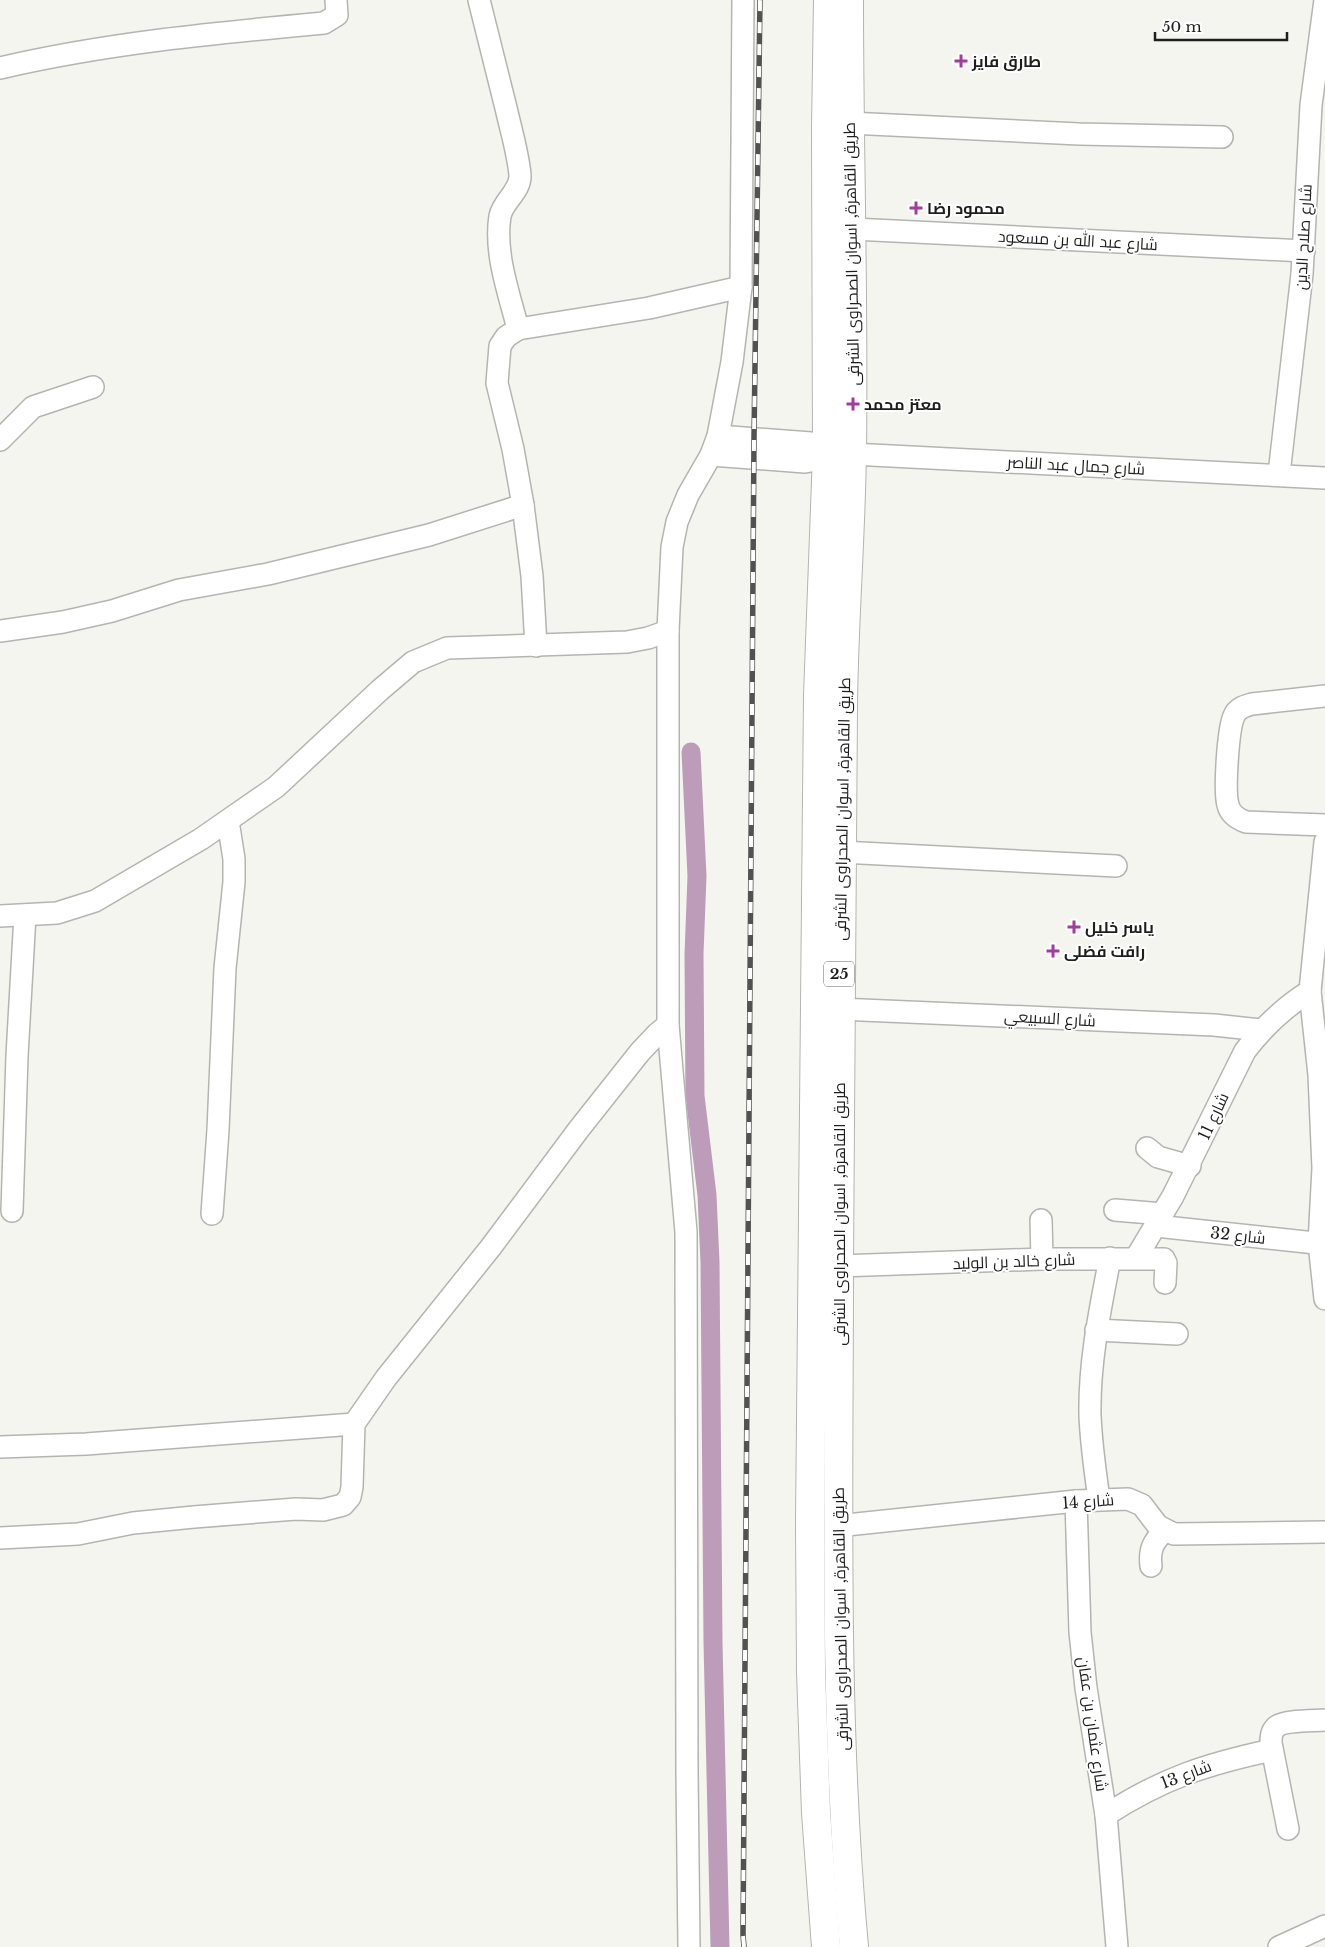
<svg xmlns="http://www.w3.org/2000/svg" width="1325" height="1947" viewBox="0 0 1325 1947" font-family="'Libre Baskerville',Cairo,serif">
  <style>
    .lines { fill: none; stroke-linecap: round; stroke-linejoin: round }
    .canal { stroke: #bd9cba; stroke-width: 19 }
    .minor-casing { stroke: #b4b5b0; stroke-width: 24 }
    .highway-casing { stroke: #b4b5b0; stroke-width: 30 }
    .minor { stroke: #fff; stroke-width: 21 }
    .highway { stroke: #fff; stroke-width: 28 }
    .rail-casing { stroke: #525350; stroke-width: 5.5 }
    .rail { stroke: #fff; stroke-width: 4; stroke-dasharray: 11; stroke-linecap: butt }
    .poi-dot { fill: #a33b9e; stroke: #fff; stroke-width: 2 }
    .labels { text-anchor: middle; stroke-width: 4; stroke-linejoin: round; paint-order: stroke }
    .shield { fill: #fff; stroke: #626261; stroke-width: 1 }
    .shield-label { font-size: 15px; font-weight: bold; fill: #1e1f1d }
    .poi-label { font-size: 16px; font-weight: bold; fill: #1e1f1d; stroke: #fff; text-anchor: start }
    .street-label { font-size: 16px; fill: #1e1f1d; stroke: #fff }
  </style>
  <rect width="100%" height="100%" fill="#f5f5f0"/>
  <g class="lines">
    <path class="canal" d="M691,752L697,876L694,954L695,1096L707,1195L710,1262L713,1642L720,1947"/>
    <g class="minor-casing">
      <g id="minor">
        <path d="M479,0C488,36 497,72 506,108C511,130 518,153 520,175C521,191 503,201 500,216C494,253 509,293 518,329"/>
        <path d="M0,68C107,43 215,33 324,23L337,15L336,0"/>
        <path d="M849,123L1079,134L1222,137"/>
        <path d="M853,229L1304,251"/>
        <path d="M718,436L811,443L827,454"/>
        <path d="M0,440L33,407L93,387"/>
        <path d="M711,455L805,462L816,460L827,454H852L1325,478"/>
        <path d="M1279,474L1302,274L1311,105L1325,0"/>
        <path d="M0,631L63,622L112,611L179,590L268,574L429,535L523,505"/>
        <path d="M536,646L532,576L523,505L513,449L497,383L500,346L506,337L518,329L649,308L741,287"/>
        <path d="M1325,696L1252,704C1245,706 1237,708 1234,716C1228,729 1224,791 1228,805C1230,814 1238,819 1246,822L1325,825"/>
        <path d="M1325,842L1310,991L1319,1075L1323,1168L1319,1243L1325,1299"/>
        <path d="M841,852L1116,866"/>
        <path d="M0,916L57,913L95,901L201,839L276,787L380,690L413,662L447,648L627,642L648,638L668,631"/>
        <path d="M839,1009L1214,1025L1261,1030"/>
        <path d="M1147,1148L1158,1157L1190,1166"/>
        <path d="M1115,1210L1163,1214"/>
        <path d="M12,1211L17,1056L25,915"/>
        <path d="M212,1214L218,1130L225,968L234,882V859L228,821"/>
        <path d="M1041,1220L1042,1259"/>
        <path d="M1156,1226L1325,1244"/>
        <path d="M1136,1258L1173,1196L1245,1051C1264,1026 1283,1008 1310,991"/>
        <path d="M839,1266L1042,1259H1164L1166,1263L1165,1283"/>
        <path d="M1096,1330L1177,1334"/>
        <path d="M0,1447L86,1444L354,1424"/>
        <path d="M1099,1499C1095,1471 1091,1443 1090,1415C1089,1362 1100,1310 1110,1258"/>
        <path d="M1076,1501L1080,1632L1086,1688L1106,1815L1117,1947"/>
        <path d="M837,1526L1076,1501L1128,1499L1142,1505L1158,1526L1174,1534L1325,1532"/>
        <path d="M0,1538L78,1534L133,1523L194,1517L296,1509L323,1510L343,1505L350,1497L352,1487L354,1424L386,1378L491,1247L579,1129L640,1052L657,1034L668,1025"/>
        <path d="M1151,1566C1149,1550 1153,1541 1165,1531"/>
        <path d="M1106,1815C1163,1778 1207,1764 1272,1750"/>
        <path d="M1288,1829L1271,1743C1271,1737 1271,1732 1276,1727C1284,1720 1314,1721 1325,1720"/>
        <path d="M689,1947L687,1773L686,1232L668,1025V631L672,547L677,522L688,495L711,455L718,436L732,362L741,287L743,0"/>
        <path d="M1279,1947L1325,1926"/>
      </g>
    </g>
    <g class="highway-casing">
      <g id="highway">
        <path d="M849,0C849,150 854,300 852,450C851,535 844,620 843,704C840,890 839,1076 839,1262C839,1491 833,1719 854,1947"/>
        <path d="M826,1947L816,1813L811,1672L810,1523L818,696L827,454L826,129L828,0"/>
      </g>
    </g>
    <use href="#minor" class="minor"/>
    <use href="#highway" class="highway"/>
    <g class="rail-casing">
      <path id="rail" d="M744,1947L743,1935L754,438L760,0"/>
    </g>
    <use href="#rail" class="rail"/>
  </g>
  <g class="poi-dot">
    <path d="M958.5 53.5h5v5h5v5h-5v5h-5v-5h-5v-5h5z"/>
    <path d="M913.5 200.5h5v5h5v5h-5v5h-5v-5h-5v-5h5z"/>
    <path d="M850.5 396.5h5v5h5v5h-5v5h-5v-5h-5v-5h5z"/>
    <path d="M1071.5 919.5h5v5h5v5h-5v5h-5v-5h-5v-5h5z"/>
    <path d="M1050.5 943.5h5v5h5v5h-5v5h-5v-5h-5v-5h5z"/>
  </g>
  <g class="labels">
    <rect class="shield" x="824" y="961.5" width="30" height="25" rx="4"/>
    <g class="shield-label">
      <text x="839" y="979">25</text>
    </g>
    <g class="poi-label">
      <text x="972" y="67">طارق فايز</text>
      <text x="927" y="214">محمود رضا</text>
      <text x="864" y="410">معتز محمد</text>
      <text x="1085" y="933">ياسر خليل</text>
      <text x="1064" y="957">رافت فضلى</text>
    </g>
    <g class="street-label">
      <text transform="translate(1303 237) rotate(-87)" y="6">شارع صلاح الدين</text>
      <text transform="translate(1078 240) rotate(3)" y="6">شارع عبد الله بن مسعود</text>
      <text transform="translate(851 254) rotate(-91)" y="6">طريق القاهرة, اسوان الصحراوى الشرقى</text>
      <text transform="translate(1076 465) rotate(3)" y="6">شارع جمال عبد الناصر</text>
      <text transform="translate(842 809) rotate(-89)" y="6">طريق القاهرة, اسوان الصحراوى الشرقى</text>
      <text transform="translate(1050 1018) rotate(3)" y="6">شارع السبيعي</text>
      <text transform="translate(1213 1116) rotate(-65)" y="6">شارع 11</text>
      <text transform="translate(839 1214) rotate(-90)" y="6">طريق القاهرة, اسوان الصحراوى الشرقى</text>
      <text transform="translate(1238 1235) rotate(6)" y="6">شارع 32</text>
      <text transform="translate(1014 1261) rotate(-2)" y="6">شارع خالد بن الوليد</text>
      <text transform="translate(1088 1501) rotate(-4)" y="6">شارع 14</text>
      <text transform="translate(840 1619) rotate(-91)" y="6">طريق القاهرة, اسوان الصحراوى الشرقى</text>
      <text transform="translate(1093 1724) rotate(82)" y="6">شارع عثمان بن عفان</text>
      <text transform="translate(1186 1774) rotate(-21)" y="6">شارع 13</text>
    </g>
  </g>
  <path d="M1155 32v8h132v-8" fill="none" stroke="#1e1f1d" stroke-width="2.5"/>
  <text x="1162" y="32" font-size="15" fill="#1e1f1d" stroke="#ffffff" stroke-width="4" paint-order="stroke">50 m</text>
</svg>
